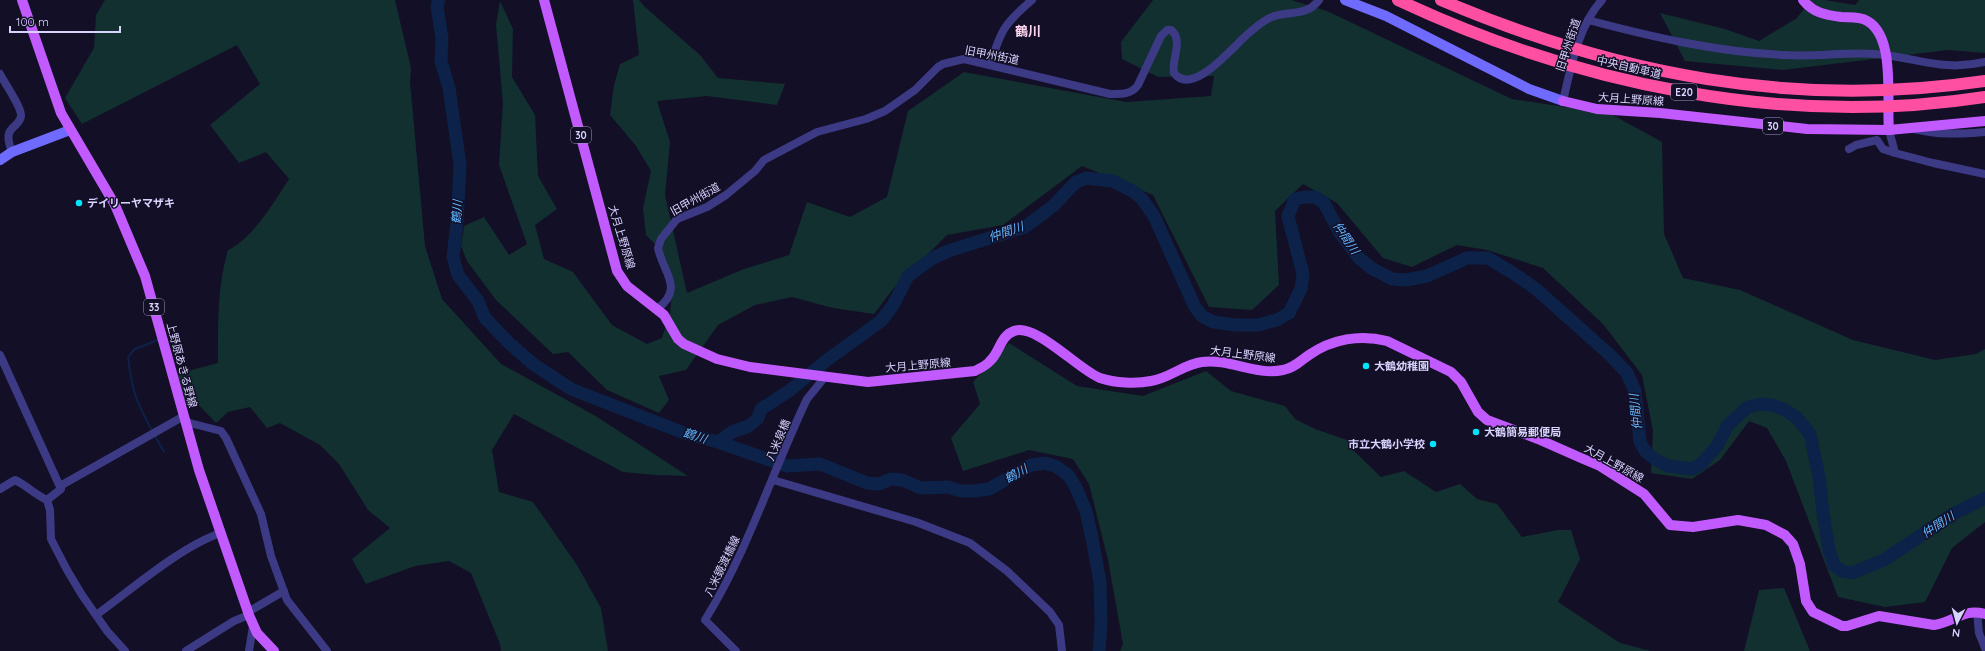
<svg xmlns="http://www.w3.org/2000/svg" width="1985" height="651" viewBox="0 0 1985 651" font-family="Quicksand,'Noto Sans JP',sans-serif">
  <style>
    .green { fill: #12302f }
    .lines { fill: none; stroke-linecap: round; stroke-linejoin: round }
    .stream { stroke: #0c2248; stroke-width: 2 }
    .river { stroke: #0c2248; stroke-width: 13 }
    .street { stroke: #3d3a85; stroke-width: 8 }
    .secondary { stroke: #6f6bff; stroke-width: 10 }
    .primary { stroke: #c25bff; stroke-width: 10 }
    .highway { stroke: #ff4fa3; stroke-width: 12 }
    .poi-dot { fill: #00e5ff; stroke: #130f26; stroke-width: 1.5 }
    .labels { text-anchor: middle; stroke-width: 3; stroke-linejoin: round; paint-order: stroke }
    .shield { fill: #130f26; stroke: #9e99be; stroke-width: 1 }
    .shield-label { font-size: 10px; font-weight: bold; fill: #d9d4ff }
    .street-label { font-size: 11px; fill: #d9d4ff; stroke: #130f26 }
    .poi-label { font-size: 11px; font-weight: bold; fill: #d9d4ff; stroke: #130f26; text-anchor: start }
    .water-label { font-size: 12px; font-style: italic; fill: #62b6ff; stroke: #130f26 }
    .quarter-label { font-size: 13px; font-weight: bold; fill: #ffd6f0; stroke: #130f26 }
  </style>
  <rect width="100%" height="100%" fill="#130f26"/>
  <g class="green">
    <path d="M105,0H395L411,68L410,82L425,246L442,299L501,364L594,415L688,476L656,475L623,472L514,414L492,450L499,492L533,502L577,565L601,608L608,651H501L500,644L471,573L449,561L415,566L366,584L352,559L390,528L368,510L339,464L320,445L280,423L267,428L250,407L228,412L216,423L195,401L181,404L173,375L218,363C218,325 217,287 228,250C253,238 274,202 289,179L266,152L239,163L210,125L260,84L237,45L82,124L65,98L94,48L96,15Z"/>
    <path d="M633,0H639L645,7L700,55L718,78L785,84L777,105L707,96L657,101L670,142L665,195L687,293L744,269L789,255L807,202L850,217L887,197L908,111L964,72L1126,102L1211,96L1214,76L1158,77L1122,59L1121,42L1153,0H1291L1327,11L1512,99L1611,114L1662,142L1664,234L1683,278L1740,290L1853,340L1935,360L1976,354L1985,349V522L1952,548L1925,602L1885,607L1838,597L1786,461L1767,428L1749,421L1720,460L1692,479L1651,473L1653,431L1642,375L1603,324L1543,268L1487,250L1457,245L1412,267L1383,258L1337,203L1303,184L1275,211L1279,285L1252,310L1209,307L1153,195L1082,166L1003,225L947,235L893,289L874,314L833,308L792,297L755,305L718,325L686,370L659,376L669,400L659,413L607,390L568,352L553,354L496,300L467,261L461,246L464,226L484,217L509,255L527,244L499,165L503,103L496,25L500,1L513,29L512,77L535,115L538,176L557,209L535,225L544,259L573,272L612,325L647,344L662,338L670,313L672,294L661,250L646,235L643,208L651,171L636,146L610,115L614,85L620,64L639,55Z"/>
    <path d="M1811,0H1824L1855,5L1859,0H1985V53L1948,50L1783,70L1685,61L1660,13L1725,29L1759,41L1797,18Z"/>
    <path d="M1009,343L1077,386L1143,396L1206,371L1231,391L1285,406L1295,419L1315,429L1353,442V450L1381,477L1404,471L1436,492L1460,484L1477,499L1497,504L1522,537L1558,530H1571L1580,559L1558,602L1620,643L1651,651H1120L1123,644L1108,560L1089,484L1073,459L1029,450L963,471L951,438L980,404L973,382Z"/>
    <path d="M1784,588L1810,651H1744L1759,590Z"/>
  </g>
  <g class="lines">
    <g class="stream">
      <path d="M153,432C136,402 132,391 128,357L135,349L158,340"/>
      <path d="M155,436L164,452"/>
    </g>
    <g class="river">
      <path d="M439,0L437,6L442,39L441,61L449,88L460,165L457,222L453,257L458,275L478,301L485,318L509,343L533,364L571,389L684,433L718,442L787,466L820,464L867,483L879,484L891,479L902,480L921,488L948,487L961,491H973L989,489L1031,465L1045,463L1057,467L1069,476L1076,488L1086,511L1092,538L1100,582L1101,625L1099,651"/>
      <path d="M718,442L732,432L749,426L758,418L761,409L789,391L827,360L881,321L893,305L908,276L933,258L948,251L1025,227L1053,206L1076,182L1086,178L1113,181L1134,192L1142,199L1154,216L1195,307L1202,316L1213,322L1235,325H1258L1277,320L1289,313L1301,289L1303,274L1288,216L1295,199L1304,197H1315L1324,203L1340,233L1359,258L1371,268L1392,279L1406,280L1427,276L1467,258H1488L1516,275L1536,289L1610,355L1627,373L1635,391L1640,442L1646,452L1656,460L1668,466L1692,469L1701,464L1717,446L1728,425L1748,407L1761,404L1772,405L1785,410L1796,417L1810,434L1819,477L1823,513L1829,550L1834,565L1842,571L1852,573L1884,560L1953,514L1985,498"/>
    </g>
    <g class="street">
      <path d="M1588,20C1652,37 1717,52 1784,55C1814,57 1845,52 1875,54C1916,57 1941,72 1985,62"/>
      <path d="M990,65C1001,30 1004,24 1032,0"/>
      <path d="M0,74C4,82 22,108 21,116C19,130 1,124 12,152"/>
      <path d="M1563,101C1571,67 1578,26 1602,0"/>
      <path d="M1914,129C1938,135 1961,134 1985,132"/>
      <path d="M1889,130L1895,153L1933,163L1985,174"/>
      <path d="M1849,149L1856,145L1877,140L1883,149L1895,153"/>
      <path d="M657,309C685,288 663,273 658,248L661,239L677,219L707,207L726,195L755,171L764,160L817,132L866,119L885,111L915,90L938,67L943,64L964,59L1110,94C1121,94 1131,95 1138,85L1161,36L1167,30H1171C1184,40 1171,60 1174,73C1193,98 1235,44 1250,32C1257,26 1266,18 1275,16C1292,11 1307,16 1319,0"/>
      <path d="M0,355L61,489L47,500L50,510L51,539L67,570L82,595L107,631L125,651"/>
      <path d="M186,422L221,431L226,438L261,514L271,556L287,600L327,651"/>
      <path d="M773,480L916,522L970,543L1007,571L1050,612L1059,625L1062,651"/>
      <path d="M60,486L184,416"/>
      <path d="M0,489L15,480C26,485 34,494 47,500"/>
      <path d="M248,612L284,591"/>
      <path d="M1977,612L1979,633L1985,648"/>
      <path d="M96,615C131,590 181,546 221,533"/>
      <path d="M186,651L234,621L249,615"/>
      <path d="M249,651L253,626"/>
      <path d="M736,651L705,620C748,551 772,472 807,399L825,377"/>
    </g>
    <g class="secondary">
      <path d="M1345,0L1386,16L1529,89L1563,101"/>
      <path d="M0,160L12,152L70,130"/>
    </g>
    <g class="primary">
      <path d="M22,0L61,113L115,205L145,276L199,470L249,615L257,633L274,651"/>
      <path d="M544,0L617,271L627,286L664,315L678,339L684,344L717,359L750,367L868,382L975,371C980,368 986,366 990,361C1000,352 1000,336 1014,331C1036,323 1079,370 1100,378C1115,383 1136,384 1151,381C1170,378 1184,364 1202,362C1229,358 1256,376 1283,370C1294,368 1300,361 1309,355C1332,339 1360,334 1387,341L1451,372L1461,382L1478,412L1487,420L1538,439L1581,458L1600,466L1644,494L1670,525L1693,527L1738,520L1766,525L1785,535L1793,544L1800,564L1806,601L1813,612L1842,626H1847L1879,616L1934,625C1955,622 1963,608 1985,614"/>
      <path d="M1803,0C1813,13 1826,15 1841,17C1848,17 1856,17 1863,19C1897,31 1886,100 1889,130"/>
      <path d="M1563,101L1597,109L1660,113L1807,129L1889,130L1985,121"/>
    </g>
    <g class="highway">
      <path d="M1398,0C1579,85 1785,128 1985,97"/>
      <path d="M1441,0C1617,75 1794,109 1985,81"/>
    </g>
  </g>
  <g class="poi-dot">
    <circle cx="79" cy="203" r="4"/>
    <circle cx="1366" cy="366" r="4"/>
    <circle cx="1476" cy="432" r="4"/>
    <circle cx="1433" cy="444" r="4"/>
  </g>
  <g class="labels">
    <g class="shield">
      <rect x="1671" y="84" width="26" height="16" rx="3"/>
      <rect x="1763" y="118" width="20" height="16" rx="3"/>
      <rect x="571" y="127" width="20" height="16" rx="3"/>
      <rect x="144" y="299" width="20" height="16" rx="3"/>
    </g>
    <g class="shield-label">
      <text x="1684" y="96">E20</text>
      <text x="1773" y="130">30</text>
      <text x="581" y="139">30</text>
      <text x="154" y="311">33</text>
    </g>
    <g class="street-label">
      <text transform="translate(1568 45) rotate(-72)" y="4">旧甲州街道</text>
      <text transform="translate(992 55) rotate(11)" y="4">旧甲州街道</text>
      <text transform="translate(1629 67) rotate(13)" y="4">中央自動車道</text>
      <text transform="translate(1631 99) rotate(4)" y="4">大月上野原線</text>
      <text transform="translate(695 199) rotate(-29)" y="4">旧甲州街道</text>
      <text transform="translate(622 237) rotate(73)" y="4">大月上野原線</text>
      <text transform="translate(1243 354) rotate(7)" y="4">大月上野原線</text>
      <text transform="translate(182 365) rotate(75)" y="4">上野原あきる野線</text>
      <text transform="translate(918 365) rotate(-5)" y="4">大月上野原線</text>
      <text transform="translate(778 440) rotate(-67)" y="4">八米泉橋</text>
      <text transform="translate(1614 463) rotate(29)" y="4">大月上野原線</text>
      <text transform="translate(722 566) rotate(-64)" y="4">八米鏡渡橋線</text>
    </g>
    <g class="poi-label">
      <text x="87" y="207">デイリーヤマザキ</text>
      <text x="1374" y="370">大鶴幼稚園</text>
      <text x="1484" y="436">大鶴簡易郵便局</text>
      <text x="1425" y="448" text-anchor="end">市立大鶴小学校</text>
    </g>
    <g class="water-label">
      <text transform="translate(457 212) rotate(-86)" y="4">鶴川</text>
      <text transform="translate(1006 232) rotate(-19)" y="4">仲間川</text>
      <text transform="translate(1346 238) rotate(56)" y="4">仲間川</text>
      <text transform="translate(1636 412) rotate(-96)" y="4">仲間川</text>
      <text transform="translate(695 436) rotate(18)" y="4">鶴川</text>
      <text transform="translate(1016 474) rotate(-29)" y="4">鶴川</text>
      <text transform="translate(1938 525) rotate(-33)" y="4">仲間川</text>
    </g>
    <g class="quarter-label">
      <text x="1028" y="36">鶴川</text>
    </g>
  </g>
  <g transform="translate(1957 623) rotate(186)" stroke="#130f26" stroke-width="3" paint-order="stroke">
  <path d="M0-3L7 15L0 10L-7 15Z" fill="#d9d4ff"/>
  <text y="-6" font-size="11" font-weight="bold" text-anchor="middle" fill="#d9d4ff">N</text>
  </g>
  <path d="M10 26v6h110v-6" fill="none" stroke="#d9d4ff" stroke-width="2"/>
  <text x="16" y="26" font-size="12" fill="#d9d4ff" stroke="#130f26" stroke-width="3" paint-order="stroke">100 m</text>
</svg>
